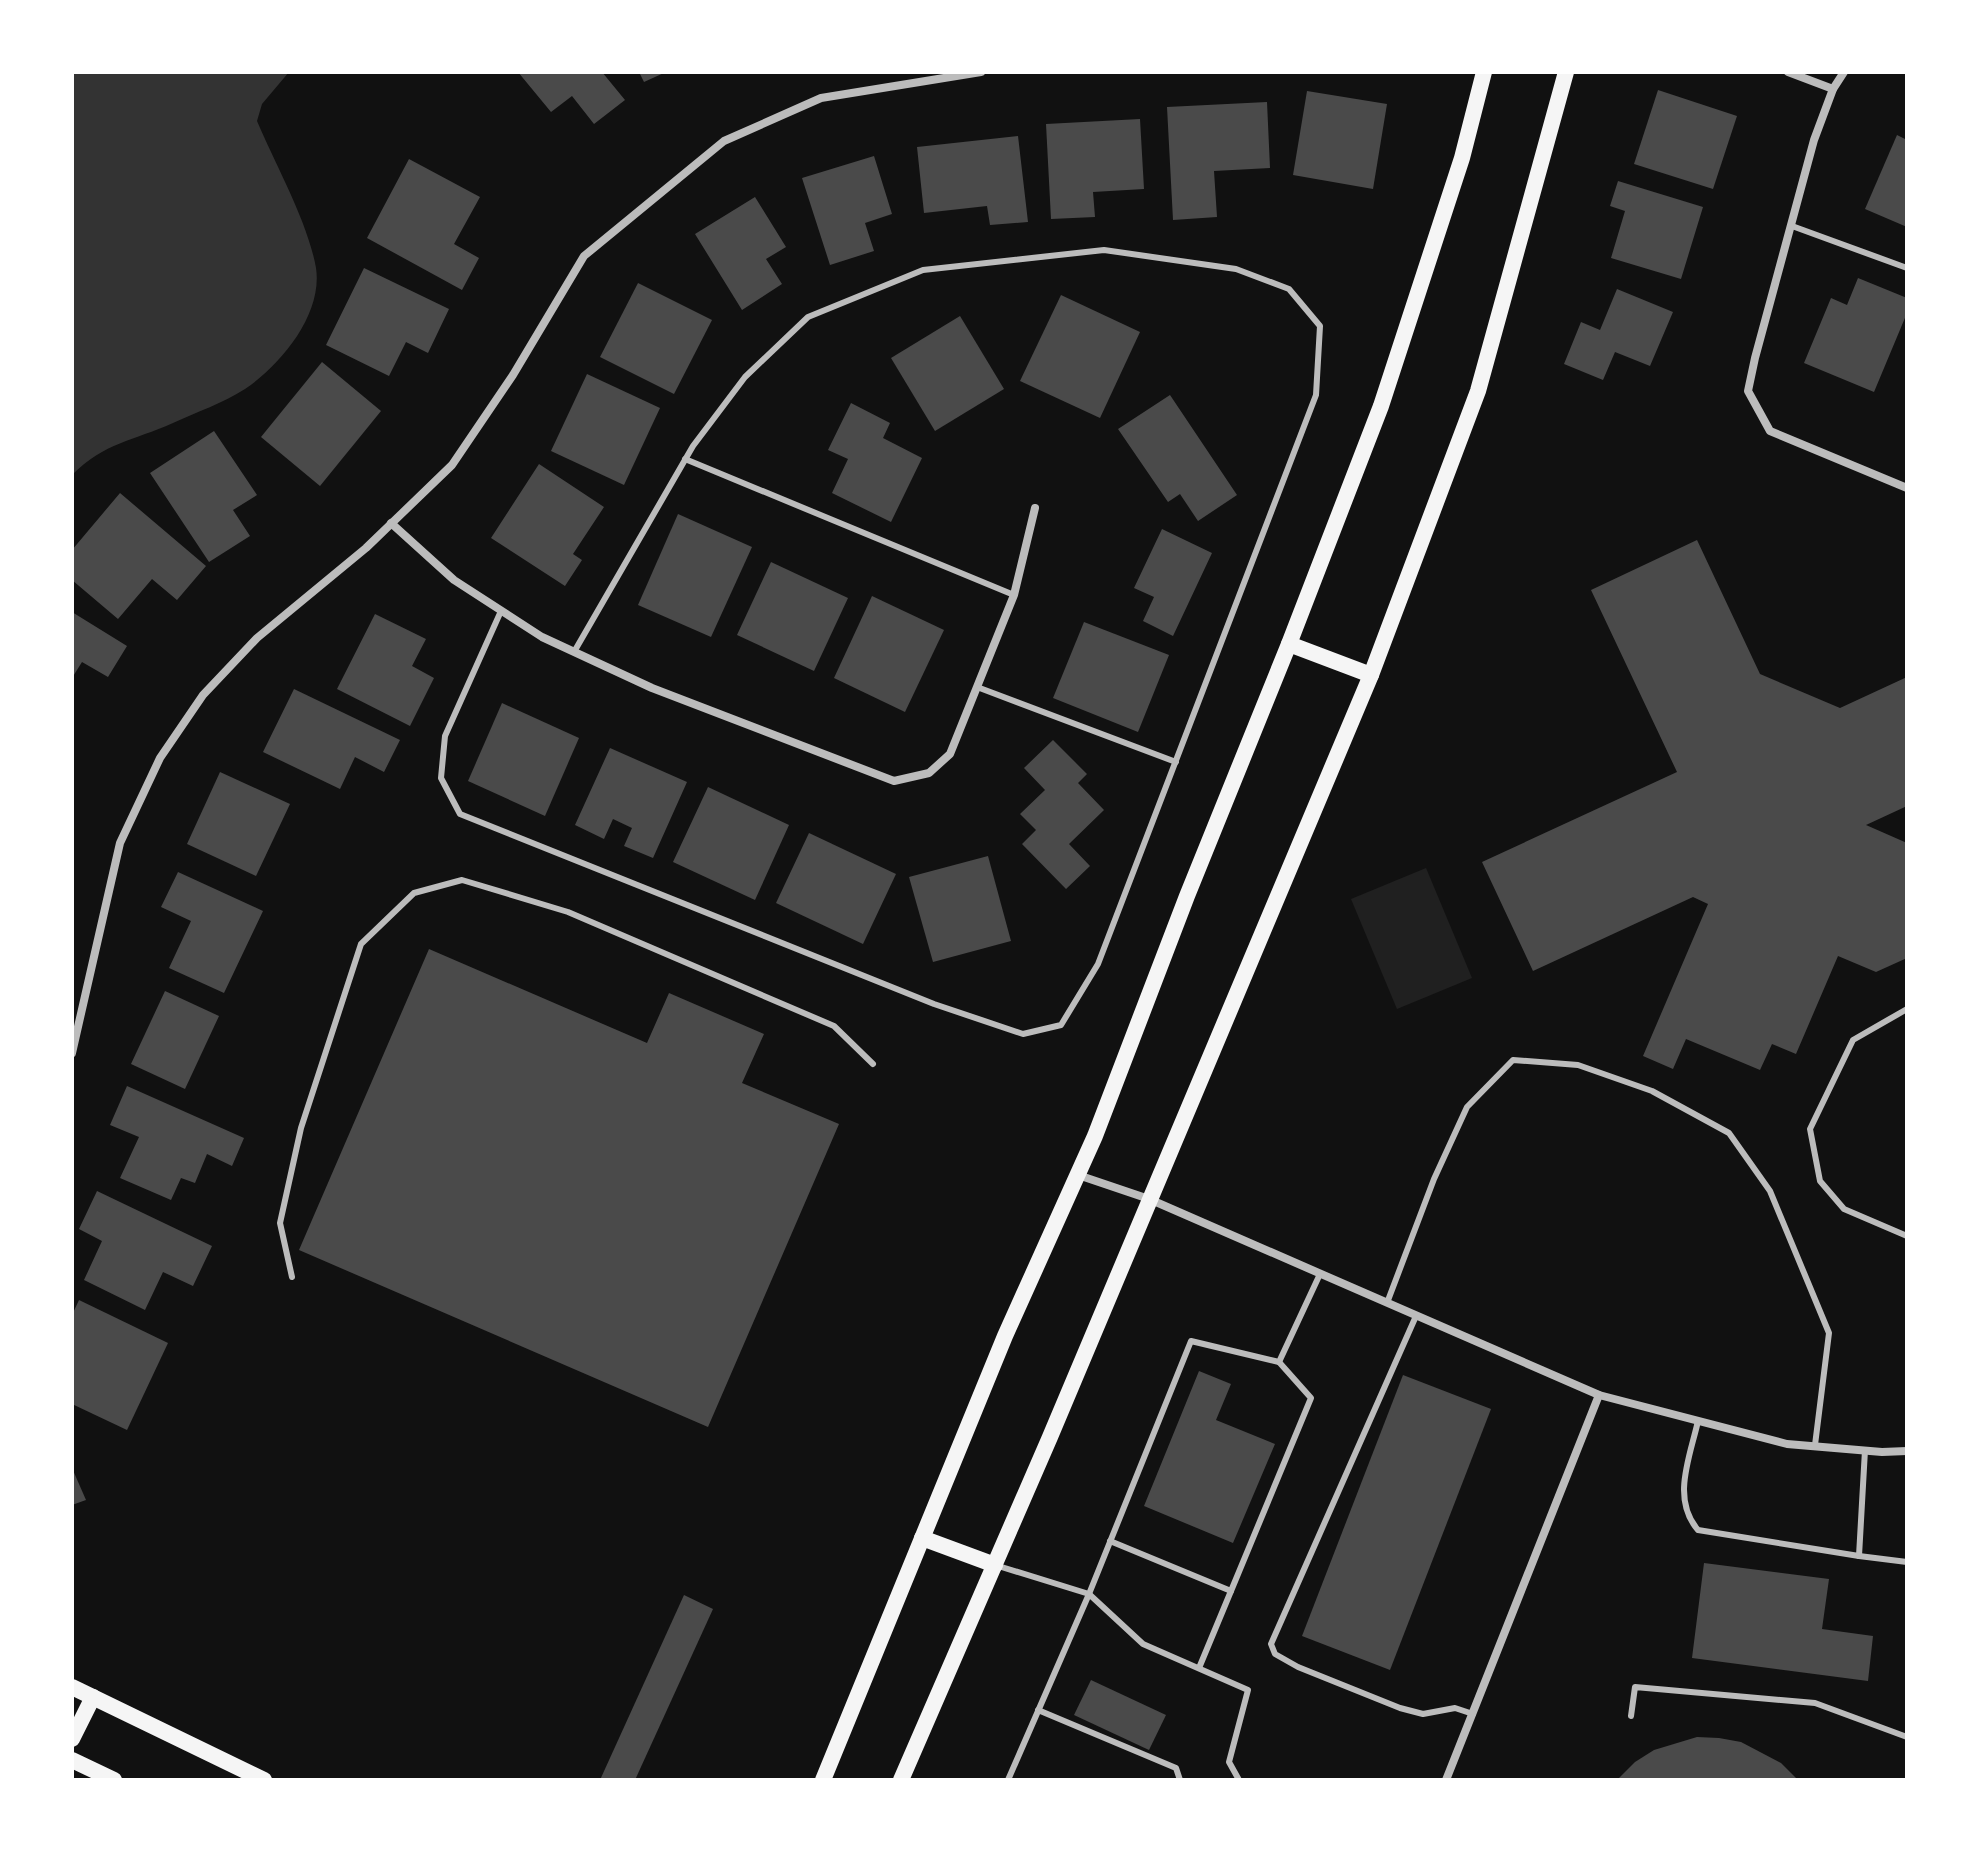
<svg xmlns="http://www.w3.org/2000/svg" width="1979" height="1852" viewBox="0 0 1979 1852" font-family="Lato,sans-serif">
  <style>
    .green { fill: #202020 }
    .water { fill: #333 }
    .building { fill: #4a4a4a }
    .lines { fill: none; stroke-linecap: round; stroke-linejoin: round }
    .service { stroke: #bcbcbc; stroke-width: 6 }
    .minor { stroke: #bcbcbc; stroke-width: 8 }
    .secondary { stroke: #f5f5f5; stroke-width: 16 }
  </style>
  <rect width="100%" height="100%" fill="#111"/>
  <path class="green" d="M1426,868L1472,978L1397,1009L1351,899Z"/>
  <path class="water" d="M72,72H289L262,104L257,121C276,166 308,222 316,268C323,314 281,365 245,389C223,403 197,412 173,423C133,441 105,442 72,475Z"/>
  <g class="building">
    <path d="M518,72H602L625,100L594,124L572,96L551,112Z"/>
    <path d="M639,72H666L644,82Z"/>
    <path d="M1658,90L1737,116L1713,189L1634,164Z"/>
    <path d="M1307,91L1387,104L1373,189L1293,175Z"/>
    <path d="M1267,102L1270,168L1214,171L1217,217L1173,220L1167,107Z"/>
    <path d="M1140,119L1144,189L1093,192L1095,217L1051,219L1046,124Z"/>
    <path d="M1897,135L1907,140V227L1865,209Z"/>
    <path d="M1018,136L1028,222L990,225L987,206L924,213L917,147Z"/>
    <path d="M874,156L892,214L865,223L874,251L830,265L802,178Z"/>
    <path d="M409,159L480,197L454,244L479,258L462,290L367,238Z"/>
    <path d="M1618,181L1703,207L1681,279L1611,258L1625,211L1610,206Z"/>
    <path d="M755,197L786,247L766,259L782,284L742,310L695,234Z"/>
    <path d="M364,268L449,309L428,353L406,342L389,376L326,345Z"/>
    <path d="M1858,278L1907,298V313L1874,392L1804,363L1831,298L1847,305Z"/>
    <path d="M638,283L712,320L674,394L600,357Z"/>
    <path d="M1617,289L1673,312L1650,366L1615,352L1603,380L1564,364L1581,322L1600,330Z"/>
    <path d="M1061,295L1140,332L1100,418L1020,381Z"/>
    <path d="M960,316L1004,389L935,431L891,358Z"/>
    <path d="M322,362L381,411L320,486L261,437Z"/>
    <path d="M587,374L660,408L624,485L551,451Z"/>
    <path d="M1170,395L1237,495L1198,521L1180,494L1168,502L1118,429Z"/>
    <path d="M851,403L890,423L883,438L922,458L891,522L832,493L848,459L828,450Z"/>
    <path d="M214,431L257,495L233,510L250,536L209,562L150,473Z"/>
    <path d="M539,464L604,507L573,554L582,560L565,586L491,538Z"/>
    <path d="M120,493L206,566L177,600L152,579L118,619L72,580V550Z"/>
    <path d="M678,514L752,547L711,637L638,605Z"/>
    <path d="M1162,529L1212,553L1173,636L1143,621L1154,597L1134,588Z"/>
    <path d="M1697,540L1760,674L1840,708L1907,677V806L1866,825L1907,843V958L1876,972L1838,956L1796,1054L1772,1044L1760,1070L1686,1039L1673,1069L1643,1056L1708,904L1693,897L1533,971L1482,862L1677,772L1591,590Z"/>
    <path d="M771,562L848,598L814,671L737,635Z"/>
    <path d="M872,596L944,630L905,712L834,678Z"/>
    <path d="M72,612L127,646L108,677L82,662L72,678Z"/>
    <path d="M375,614L426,639L412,666L434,678L410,726L337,689Z"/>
    <path d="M1084,622L1169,655L1138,732L1053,698Z"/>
    <path d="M294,689L400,740L384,772L355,757L340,789L263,752Z"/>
    <path d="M502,703L579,738L545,816L468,781Z"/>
    <path d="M1053,740L1087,774L1078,783L1104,810L1069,844L1090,866L1066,889L1022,844L1036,830L1020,814L1045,790L1024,768Z"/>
    <path d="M610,748L687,782L653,858L624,846L632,828L613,819L604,839L575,825Z"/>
    <path d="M220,772L290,804L256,876L187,844Z"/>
    <path d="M708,787L789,825L755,900L673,862Z"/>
    <path d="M809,833L896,874L863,944L776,903Z"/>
    <path d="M988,856L1011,941L933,962L909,877Z"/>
    <path d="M178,872L263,911L224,993L169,968L191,921L161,907Z"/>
    <path d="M429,949L647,1043L669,993L764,1034L742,1083L839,1124L708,1427L299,1250Z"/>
    <path d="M165,991L219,1016L185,1089L131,1064Z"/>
    <path d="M127,1086L244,1138L232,1166L207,1154L195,1183L181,1178L171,1200L120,1178L139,1137L110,1125Z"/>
    <path d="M97,1191L212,1246L193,1286L163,1272L145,1310L84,1280L102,1241L79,1229Z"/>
    <path d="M79,1300L168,1343L127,1430L72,1404V1315Z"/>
    <path d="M1199,1371L1231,1384L1216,1420L1275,1444L1233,1543L1144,1506Z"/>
    <path d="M1403,1375L1491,1409L1390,1670L1302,1636Z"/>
    <path d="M72,1468L86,1500L72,1505Z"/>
    <path d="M1704,1563L1829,1579L1822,1629L1873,1636L1868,1681L1692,1658Z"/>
    <path d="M684,1595L713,1609L635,1780H600Z"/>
    <path d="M1091,1680L1166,1715L1149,1750L1074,1715Z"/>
    <path d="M1697,1737L1719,1738L1741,1742L1781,1763L1798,1780H1617L1635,1762L1654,1750Z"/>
  </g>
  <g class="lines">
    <g class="service">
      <path d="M1792,226L1907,268"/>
      <path d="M685,459L1014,595"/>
      <path d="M501,611L445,736L441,778L460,814L934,1004L1023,1034L1061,1025L1098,964L1316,395L1320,326L1289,289L1236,269L1104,250L923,270L808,317L745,377L693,446L574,652"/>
      <path d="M977,687L1176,762"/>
      <path d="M1907,1009L1853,1040L1810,1129L1820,1181L1844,1209L1907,1236"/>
      <path d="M292,1277L280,1223L301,1128L361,944L414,893L462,880L568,912L834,1026L873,1064"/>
      <path d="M1387,1303L1434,1179L1467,1107L1513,1060L1578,1065L1652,1091L1729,1133L1770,1191L1829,1333L1815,1445"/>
      <path d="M1416,1316L1271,1644L1275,1654L1298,1667L1400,1708L1423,1714L1455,1708L1473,1714"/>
      <path d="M1698,1421C1690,1457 1671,1499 1698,1530L1859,1556L1865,1450"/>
      <path d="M1110,1541L1231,1591L1311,1398L1279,1362"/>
      <path d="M1859,1556L1907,1562"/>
      <path d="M995,1565L1089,1594L1191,1341L1279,1362L1320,1274"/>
      <path d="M1199,1668L1231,1591"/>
      <path d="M1038,1710L1176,1768L1180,1780"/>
      <path d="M1631,1716L1635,1687L1815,1703L1907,1737"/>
      <path d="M1008,1780L1089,1594L1143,1644L1248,1690L1229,1762L1239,1780"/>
    </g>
    <g class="minor">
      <path d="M1788,72L1833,89"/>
      <path d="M1844,72L1833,89L1814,140L1755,358L1748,391L1770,431L1907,488"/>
      <path d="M391,523L454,580L542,637L652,688L894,781L929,773L950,754L1014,595L1035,508"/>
      <path d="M72,1053L120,843L160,758L203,695L257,638L366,548L452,465L513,375L584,256L724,141L821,98L981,72"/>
      <path d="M1078,1175L1149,1199L1599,1395L1787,1444L1882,1452L1907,1451"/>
      <path d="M1446,1780L1599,1395"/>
    </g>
    <g class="secondary">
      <path d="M1289,644L1371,675"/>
      <path d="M922,1538L995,1565"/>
      <path d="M72,1687L264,1780"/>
      <path d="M72,1739L93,1697"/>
      <path d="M72,1760L114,1780"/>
      <path d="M823,1780L1005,1336L1095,1136L1187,896L1289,644L1381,406L1462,158L1484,72"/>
      <path d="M901,1780L1050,1437L1371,675L1478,391L1566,72"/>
    </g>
  </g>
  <rect width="1979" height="1852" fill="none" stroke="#ffffff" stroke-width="148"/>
</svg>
